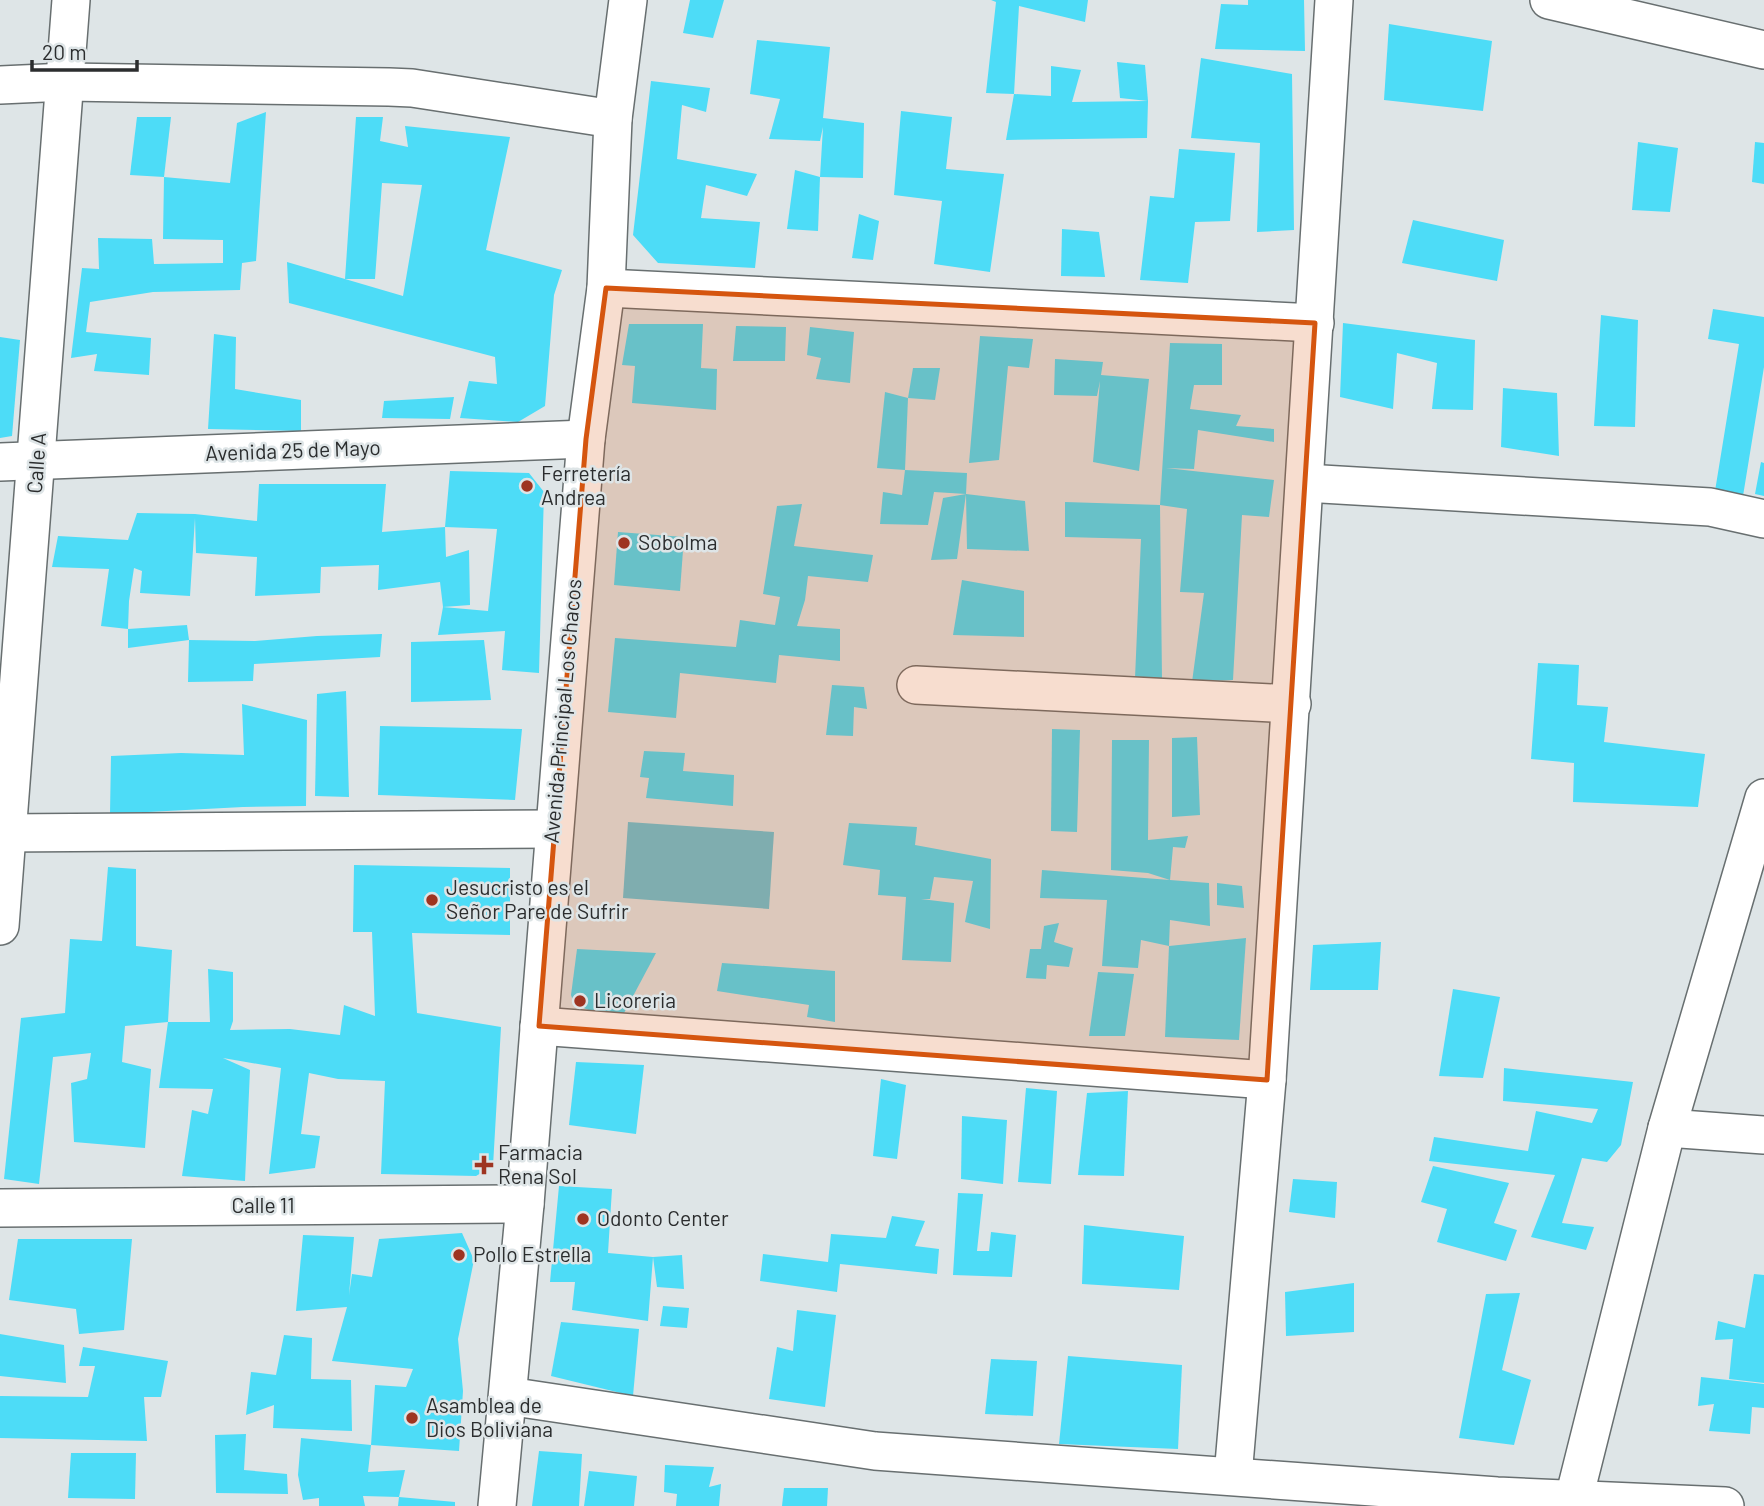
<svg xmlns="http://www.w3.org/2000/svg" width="1764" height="1506" viewBox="0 0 1764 1506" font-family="Barlow,sans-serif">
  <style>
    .green { fill: #6ac4d7 }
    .building { fill: #4ddcf7; fill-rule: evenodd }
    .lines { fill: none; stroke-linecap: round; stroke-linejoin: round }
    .minor-casing { stroke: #686f70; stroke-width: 40 }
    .minor { stroke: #fff; stroke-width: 37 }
    .marked { fill: #d5550f; fill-opacity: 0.2; stroke: #d5550f; stroke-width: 5; stroke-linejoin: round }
    .poi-dot { fill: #9e3421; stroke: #dee5e7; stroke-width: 2.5 }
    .labels { text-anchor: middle; stroke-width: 5; stroke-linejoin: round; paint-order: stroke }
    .street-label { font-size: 21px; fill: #2b2d2e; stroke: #dee5e7 }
    .poi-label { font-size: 21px; fill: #2b2d2e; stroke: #dee5e7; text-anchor: start }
  </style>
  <rect width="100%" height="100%" fill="#dee5e7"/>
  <path class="green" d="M628,822L774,832L769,909L623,898Z"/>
  <g class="building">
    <path d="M690,0H724L713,38L683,33Z"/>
    <path d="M991,0H1088L1085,22L1019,6L1014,94L1051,96V66L1081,70L1072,102L1148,101L1147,138L1006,140L1014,94L986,93L996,2Z"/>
    <path d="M1248,0H1304L1305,51L1215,49L1221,4L1248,5Z"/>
    <path d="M1389,24L1492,41L1483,111L1384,100Z"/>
    <path d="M757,40L830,47L823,118L864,123L863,178L820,177L823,127L820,141L769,139L780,99L750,94Z"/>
    <path d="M1201,58L1292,74L1294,230L1257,232L1260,143L1191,138Z"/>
    <path d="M1117,62L1145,65L1148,101L1120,98Z"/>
    <path d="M651,81L710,88L706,112L682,105L677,159L757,174L747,196L706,185L701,218L760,222L755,268L658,263L633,235Z"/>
    <path d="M901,111L952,117L946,169L1004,174L990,272L934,264L942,201L894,195Z"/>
    <path d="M266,112L256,261L242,263L240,290L153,292L90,302L86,332L151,338L149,375L94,371L97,354L71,358L82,268L99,269L98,238L152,239L154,264L223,263V240L163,239L164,177L230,183L237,123Z"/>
    <path d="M137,117H171L164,177L130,175Z"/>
    <path d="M356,117H383L380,141L408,147L405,126L510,137L486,250L562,270L554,295L545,406L518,422L460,418L469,381L497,384L495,357L289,303L287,262L345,279ZM382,183L422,185L403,296L345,279H375Z"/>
    <path d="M1638,142L1678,148L1670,212L1632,210Z"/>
    <path d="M1755,142L1764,143V184L1752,182Z"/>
    <path d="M1179,149L1235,153L1230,221L1195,222L1188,283L1140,280L1150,196L1174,198Z"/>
    <path d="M795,170L820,177L818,231L787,229Z"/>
    <path d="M859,214L879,221L873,260L852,258Z"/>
    <path d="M1413,220L1504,240L1497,281L1402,263Z"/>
    <path d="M1062,229L1099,232L1105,277L1061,276Z"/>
    <path d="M1713,309L1764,317V367L1743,496L1715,491L1739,344L1708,339Z"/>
    <path d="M1601,315L1638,320L1635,427L1594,426Z"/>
    <path d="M1343,323L1475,340L1473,410L1432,409L1437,363L1397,353L1393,409L1340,397Z"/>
    <path d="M629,324H703L701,368L717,369L716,410L632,403L635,366L622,365Z"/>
    <path d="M736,326L786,327L785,361H733Z"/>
    <path d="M810,327L854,332L850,383L816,379L821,358L807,355Z"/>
    <path d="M214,334L236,337L235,389L301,400V431L208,429Z"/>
    <path d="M980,336L1033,339L1029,368L1008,366L999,460L969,463Z"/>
    <path d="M0,337L20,340L12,436L0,438Z"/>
    <path d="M1170,343L1222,344V385H1194L1190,409L1241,415L1236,426L1274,429V442L1198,430L1194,469L1166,468L1274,480L1269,517L1242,515L1233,680L1192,682L1204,593L1180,592L1187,509L1160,505L1162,680L1135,678L1141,539L1065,537V502L1160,505Z"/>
    <path d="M1055,359L1103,362L1101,375L1149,379L1139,471L1093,462L1100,381L1097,396L1054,395Z"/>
    <path d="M913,368H940L935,400L908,398Z"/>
    <path d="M1503,388L1557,393L1559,456L1501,447Z"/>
    <path d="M885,392L908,398L905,470L877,468Z"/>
    <path d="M454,397L450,419L382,418L384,401Z"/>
    <path d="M1761,462L1764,463V496L1755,494Z"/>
    <path d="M905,470L967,473L966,494L1025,501L1029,551L967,549L966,494L957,559L931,560L943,498L966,494L934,492L928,525L880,524L883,492L902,495Z"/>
    <path d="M450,471L529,473L544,492L539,673L502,670L505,631L438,635L443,607L488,611L497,529L445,527Z"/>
    <path d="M259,484H386L382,532L445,527L446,557L469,550L470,605L443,607L440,582L378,590L379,565L321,567L320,593L255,596L257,557L196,553L195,518L190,596L140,593L142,571L134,568L129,601L128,629L101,626L109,569L52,567L58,536L128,540L137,513L195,514L257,521Z"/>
    <path d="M802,504L794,546L873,555L868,582L808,576L805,600L797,626L840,629V661L779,655L776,683L680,673L676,718L608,712L615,638L736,647L740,620L775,625L780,597L763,594L777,506Z"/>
    <path d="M618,532L684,537L680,591L614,585Z"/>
    <path d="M962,580L1024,591V637L953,635Z"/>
    <path d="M187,625L189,640L128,648V629Z"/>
    <path d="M382,634L380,657L254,664L253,681L188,682L189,640L255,641L317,636Z"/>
    <path d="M484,640L491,700L411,702V642Z"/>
    <path d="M1538,663L1579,665L1577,705L1608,707L1604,742L1705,754L1698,807L1573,802L1574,763L1531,759Z"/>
    <path d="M832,685L864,687L867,709L854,707L853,736L826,735Z"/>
    <path d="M346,691L349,797L315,796L317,694Z"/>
    <path d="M242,704L307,720L306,806L243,807L110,814L111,756L181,753L244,755Z"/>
    <path d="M380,726L522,729L515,800L378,795Z"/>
    <path d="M1052,729L1080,730L1077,832L1051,831Z"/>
    <path d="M1197,737L1200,815L1172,817V738Z"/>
    <path d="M1112,740H1149L1148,840L1188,836L1185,848L1173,847L1170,880L1209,883L1210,926L1170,920L1169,946L1141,940L1138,968L1102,966L1107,900L1040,898L1042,870L1170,880L1148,873L1111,870Z"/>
    <path d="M644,751L685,753L683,771L734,775L733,806L646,798L649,778L640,777Z"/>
    <path d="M849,823L917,827L915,845L991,859L990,929L965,922L973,881L934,877L930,899H921L954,903L951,962L902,960L906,897L878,895L880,870L843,865Z"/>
    <path d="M354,865L510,868V935L412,933L417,1013L501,1027L493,1166L476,1176L381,1174L385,1081L338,1079L309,1073L301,1134L320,1136L315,1168L269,1174L281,1068L223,1058L250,1070L245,1181L182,1176L192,1110L208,1114L213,1089L159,1088L168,1022H210L208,969L233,972V1021L230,1030L290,1029L340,1035L344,1005L375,1016L372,932H353Z"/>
    <path d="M108,867L136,869V946L172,950L168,1022L125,1026L122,1062L151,1069L145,1148L74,1142L71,1083L87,1079L91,1053L53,1057L39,1184L4,1179L21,1018L65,1013L70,939L102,941Z"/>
    <path d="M1217,883L1242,886L1244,908L1217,905Z"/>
    <path d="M1059,923L1054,942L1073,948L1069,967L1047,965L1046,979L1026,978L1030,949H1041L1044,926Z"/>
    <path d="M1246,938L1239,1040L1165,1037L1169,946Z"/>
    <path d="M1381,942L1378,990H1310L1313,945Z"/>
    <path d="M577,949L656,953L624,1013L591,1011L574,1004L571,995Z"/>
    <path d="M722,963L835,971V1022L807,1017L809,1005L717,991Z"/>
    <path d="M1098,972L1134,974L1125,1036H1089Z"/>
    <path d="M1453,989L1500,997L1483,1078L1439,1076Z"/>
    <path d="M576,1062L644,1065L636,1134L569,1125Z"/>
    <path d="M1504,1068L1633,1082L1621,1145L1607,1162L1582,1158L1562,1223L1594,1227L1586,1250L1531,1237L1555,1175L1429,1161L1434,1137L1528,1151L1536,1111L1592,1123L1598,1109L1503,1101Z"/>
    <path d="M881,1079L906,1085L897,1159L873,1156Z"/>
    <path d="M1026,1088L1057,1091L1051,1184L1018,1182Z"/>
    <path d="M1128,1091L1124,1176L1078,1175L1087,1093Z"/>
    <path d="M962,1116L1007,1120L1003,1184L961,1179Z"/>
    <path d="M1433,1166L1509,1183L1494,1223L1517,1230L1506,1261L1437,1242L1447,1209L1421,1202Z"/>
    <path d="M1293,1179L1337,1182L1335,1218L1289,1212Z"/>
    <path d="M559,1186L612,1189L608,1253L653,1257L682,1255L684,1289L657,1287L653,1257L648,1321L572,1310L575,1282H550Z"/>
    <path d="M958,1193L983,1194L977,1251H989L991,1232L1016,1235L1012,1277L953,1275Z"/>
    <path d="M892,1216L925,1221L915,1246L939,1249L937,1274L840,1264L837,1292L760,1281L763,1254L828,1262L831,1234L886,1238Z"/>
    <path d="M1084,1225L1184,1236L1179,1290L1082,1284Z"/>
    <path d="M462,1233L474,1260L458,1339L463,1391L459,1451L371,1445L368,1472L405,1470L399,1497L363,1496L365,1506H319V1498L303,1500L298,1475L301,1438L371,1445L375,1385L406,1387L413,1369L332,1361L347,1307L296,1311L303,1235L354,1237L349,1295L352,1274L372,1277L379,1239Z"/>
    <path d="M18,1239H132L124,1330L79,1334L76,1309L9,1300Z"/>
    <path d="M1754,1274L1764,1275V1383L1729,1379L1733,1339L1715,1340L1718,1321L1745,1328Z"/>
    <path d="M1354,1283V1332L1286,1336L1285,1292Z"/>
    <path d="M1520,1293L1502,1370L1531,1380L1514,1445L1459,1438L1486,1294Z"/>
    <path d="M663,1306L689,1308L687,1328L660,1326Z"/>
    <path d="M797,1310L836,1315L825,1407L769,1399L777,1347L793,1351Z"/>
    <path d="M561,1322L639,1329L633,1396L551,1376Z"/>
    <path d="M0,1334L64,1345L66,1383L0,1376Z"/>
    <path d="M284,1335L312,1338L311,1379L351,1380L352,1431L273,1428L274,1405L246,1415L251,1372L276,1375Z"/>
    <path d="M83,1347L168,1361L161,1397H144L147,1441L0,1438V1396L88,1397L95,1366H79Z"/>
    <path d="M1068,1356L1182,1365L1178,1449L1059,1444Z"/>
    <path d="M991,1359L1037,1361L1033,1416L985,1414Z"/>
    <path d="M1701,1377L1764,1384V1408L1752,1407L1750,1434L1709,1431L1714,1404L1698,1406Z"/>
    <path d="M246,1434L244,1470L287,1474L288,1494L216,1493L215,1435Z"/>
    <path d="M539,1451L582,1454L579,1506H532Z"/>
    <path d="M71,1453H136L135,1499L68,1498Z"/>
    <path d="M665,1465L714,1467L709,1487L721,1484L719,1506H676L677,1494L664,1492Z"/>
    <path d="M589,1471L637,1476L634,1506H584Z"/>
    <path d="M784,1488H828L827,1506H782Z"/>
    <path d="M399,1497L455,1502V1506H398Z"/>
  </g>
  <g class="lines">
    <g class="minor-casing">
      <g id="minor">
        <path d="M1549,0L1764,50"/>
        <path d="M0,85L66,82L389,87L412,88L613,119"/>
        <path d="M606,288L1315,323"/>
        <path d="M0,462L586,439"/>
        <path d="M1305,483L1710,507L1764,519"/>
        <path d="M916,685L1292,704"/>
        <path d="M0,833L553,829"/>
        <path d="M0,926L71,0"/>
        <path d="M539,1026L1267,1080"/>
        <path d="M1667,1128L1764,1135"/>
        <path d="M0,1208L525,1204"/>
        <path d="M508,1396L875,1451L1497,1496L1725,1506"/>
        <path d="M1233,1476L1267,1080L1334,0"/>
        <path d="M497,1506L525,1204L586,439L606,288L613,119L628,0"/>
        <path d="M1572,1506L1667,1128L1764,798"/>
      </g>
    </g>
    <use href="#minor" class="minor"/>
  </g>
  <path class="marked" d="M606,288L1315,323L1267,1080L539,1026L586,439Z"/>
  <g class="poi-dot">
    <circle cx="527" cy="486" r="7"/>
    <circle cx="624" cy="543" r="7"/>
    <circle cx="432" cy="900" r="7"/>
    <circle cx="580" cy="1001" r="7"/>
    <path d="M480.5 1154.5h7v7h7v7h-7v7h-7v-7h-7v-7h7z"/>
    <circle cx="583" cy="1219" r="7"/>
    <circle cx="459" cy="1255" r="7"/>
    <circle cx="412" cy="1418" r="7"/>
  </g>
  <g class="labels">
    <g class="street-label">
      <text transform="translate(293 451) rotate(-2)" y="7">Avenida 25 de Mayo</text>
      <text transform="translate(37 463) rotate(-86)" y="7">Calle A</text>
      <text transform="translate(563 711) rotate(-85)" y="7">Avenida Principal Los Chacos</text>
      <text x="263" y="1213">Calle 11</text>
    </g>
    <g class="poi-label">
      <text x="541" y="481">Ferretería<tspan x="541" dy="24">Andrea</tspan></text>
      <text x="638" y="550">Sobolma</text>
      <text x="446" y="895">Jesucristo es el<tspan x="446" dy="24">Señor Pare de Sufrir</tspan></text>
      <text x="594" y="1008">Licoreria</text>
      <text x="498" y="1160">Farmacia<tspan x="498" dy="24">Rena Sol</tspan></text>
      <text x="597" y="1226">Odonto Center</text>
      <text x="473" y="1262">Pollo Estrella</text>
      <text x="426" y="1413">Asamblea de<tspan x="426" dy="24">Dios Boliviana</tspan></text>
    </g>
  </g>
  <path d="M32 60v10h105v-10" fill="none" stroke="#2b2d2e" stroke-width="3.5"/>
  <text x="42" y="60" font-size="21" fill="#2b2d2e" stroke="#dee5e7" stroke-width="5" paint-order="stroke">20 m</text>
</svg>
